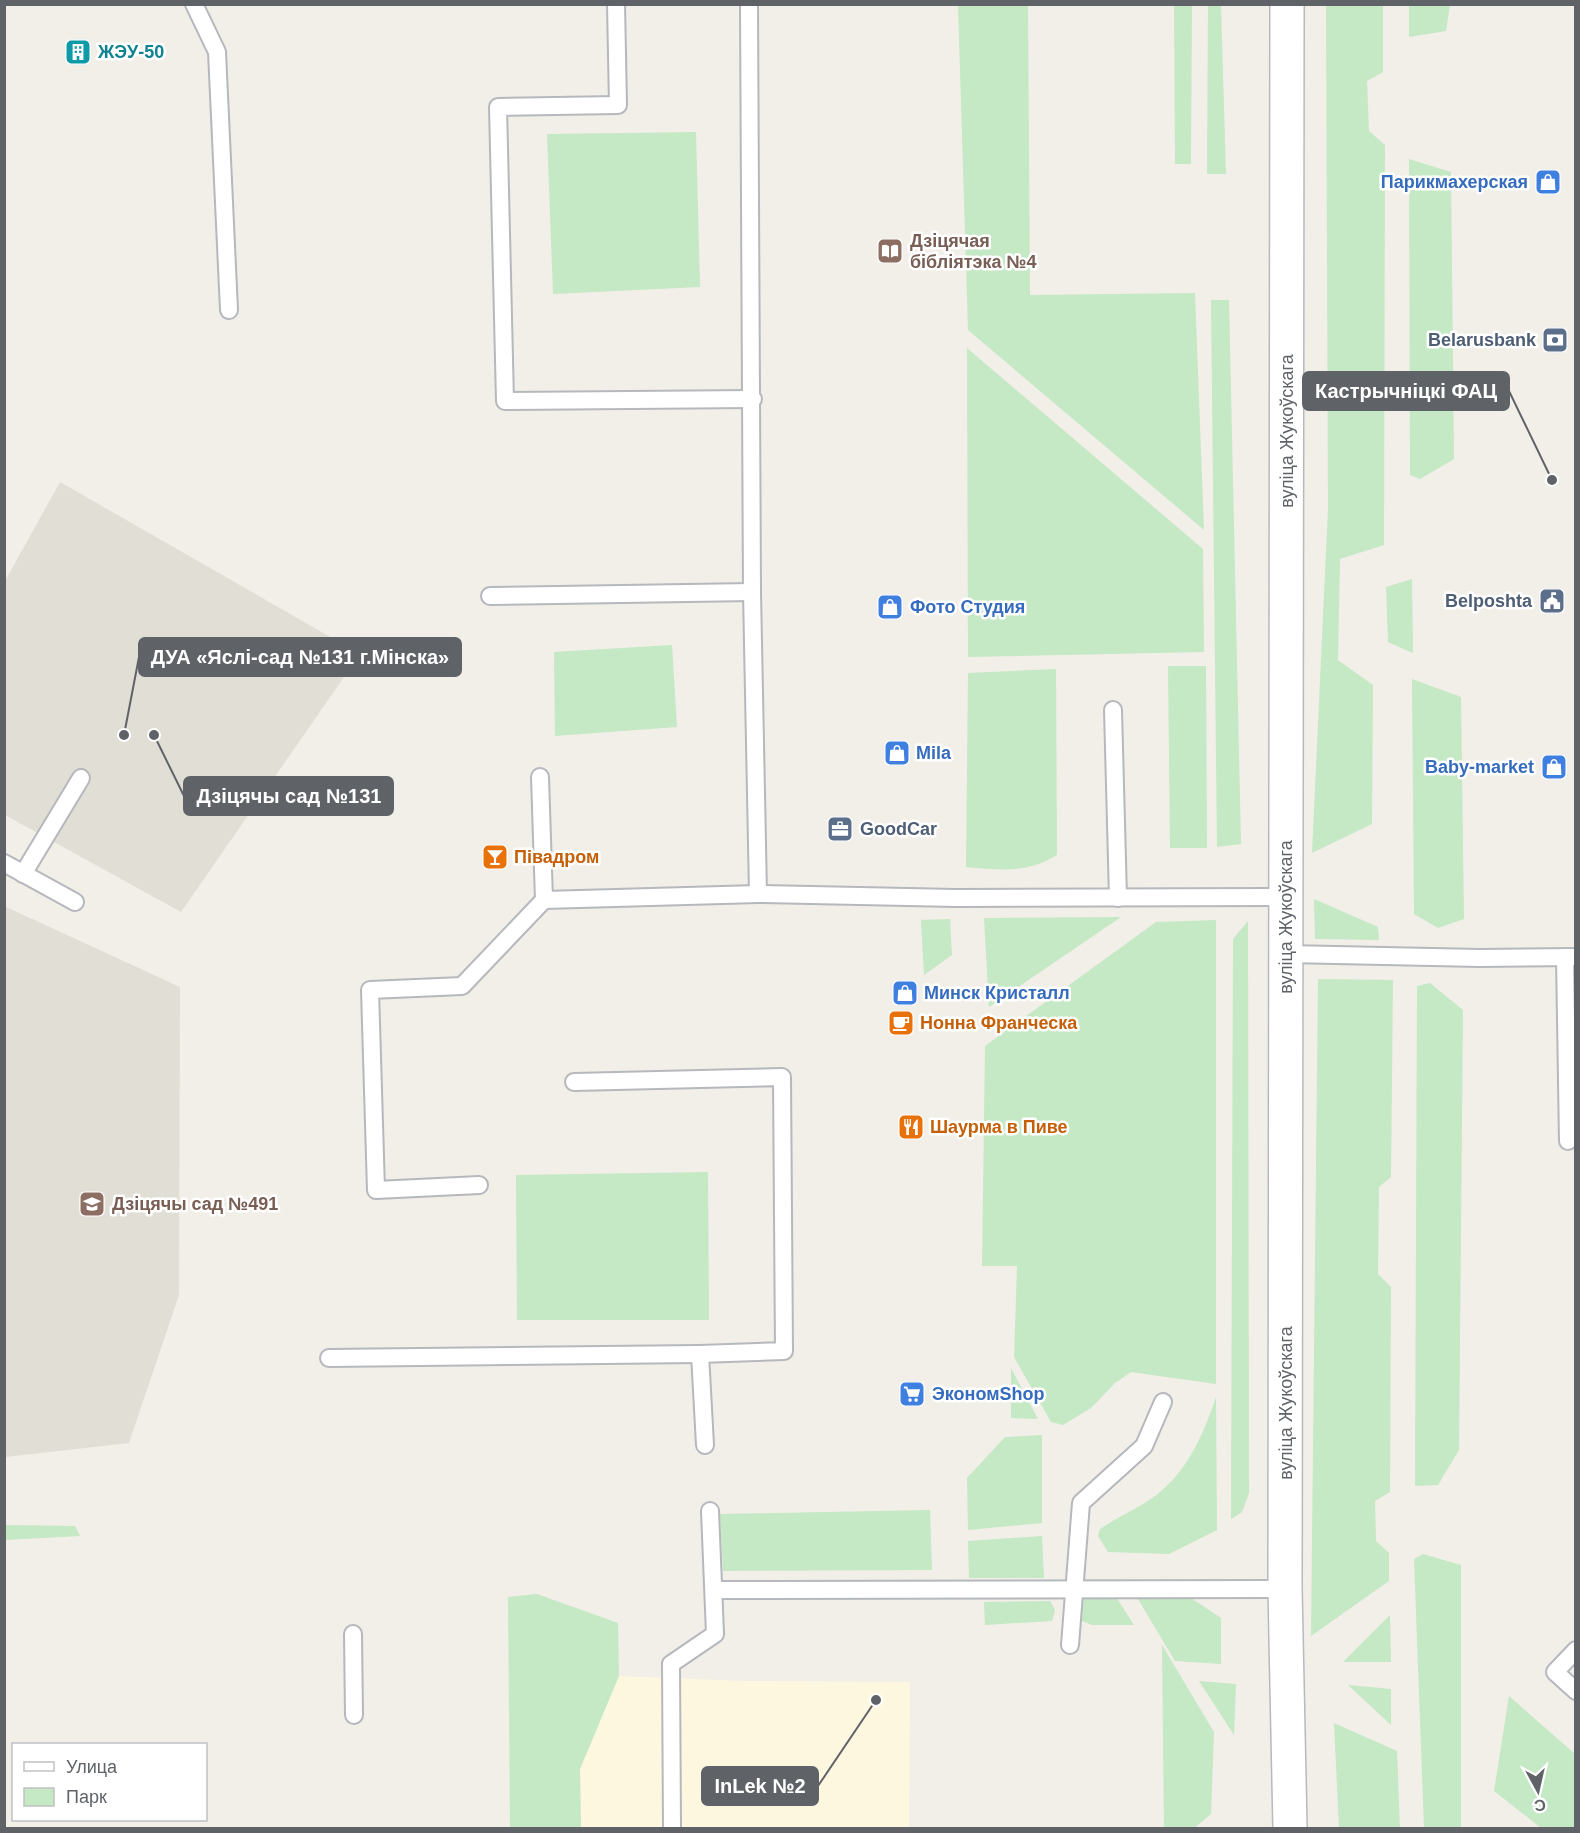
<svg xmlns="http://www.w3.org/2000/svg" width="1580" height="1833" viewBox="0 0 1580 1833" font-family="Helvetica,sans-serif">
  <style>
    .commercial { fill: #fef7e0 }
    .education { fill: #e1ded6 }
    .green { fill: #c5e8c5 }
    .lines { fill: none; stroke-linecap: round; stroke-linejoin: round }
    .lane-casing { stroke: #b5b8bc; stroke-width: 20 }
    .secondary-casing { stroke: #b6babf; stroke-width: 36 }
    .lane { stroke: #fff; stroke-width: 16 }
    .secondary { stroke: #fff; stroke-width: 33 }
    .labels { text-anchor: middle; stroke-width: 5; stroke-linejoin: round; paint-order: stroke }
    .culture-label { font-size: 18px; font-weight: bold; fill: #0d838f; stroke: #fff; text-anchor: start }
    .shop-label { font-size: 18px; font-weight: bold; fill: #366cbe; stroke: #fff; text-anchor: start }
    .education-label { font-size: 18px; font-weight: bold; fill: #785e54; stroke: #fff; text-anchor: start }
    .service-label { font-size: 18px; font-weight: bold; fill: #4e5e75; stroke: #fff; text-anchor: end }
    .street-label { font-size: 18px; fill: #5f6368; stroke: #fff }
    .food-label { font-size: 18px; font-weight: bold; fill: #c56008; stroke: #fff; text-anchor: start }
    .leader { fill: none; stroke: #5f6368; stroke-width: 2 }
    .callout-dot { fill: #5f6368; stroke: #fff; stroke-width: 2 }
    .callout { fill: #5f6368; stroke: #5f6368; stroke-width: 2 }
    .callout-label { font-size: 20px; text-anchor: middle; font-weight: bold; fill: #fff }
  </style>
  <rect width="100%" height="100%" fill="#f1efe8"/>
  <path class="commercial" d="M619,1676L745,1681L910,1682L909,1828H581L580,1769Z"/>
  <g class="education">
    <path d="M60,482L360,654L181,912L5,815V581Z"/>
    <path d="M4,906L180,987L179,1295L129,1443L5,1457Z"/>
  </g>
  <g class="green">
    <path d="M958,5H1028L1030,295L1195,293L1204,530L968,330Z"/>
    <path d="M1174,5H1192L1191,164H1175Z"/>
    <path d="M1208,5H1221L1226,174H1207Z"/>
    <path d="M1326,5H1383V72L1367,81L1369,131L1385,145L1384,545L1340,559L1338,660L1373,685L1372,824L1312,853L1328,508Z"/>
    <path d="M1409,5H1450L1446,31L1409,37Z"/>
    <path d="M696,132L700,287L553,294L547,134Z"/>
    <path d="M1409,159L1451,172L1454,459L1420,479L1410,475Z"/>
    <path d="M1211,300H1229L1241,844L1217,847Z"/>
    <path d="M967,348L1203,549L1204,652L968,657Z"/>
    <path d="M1412,579L1413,653L1388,642L1386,587Z"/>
    <path d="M672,645L677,727L555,736L554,652Z"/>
    <path d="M1168,666H1206L1207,848H1170Z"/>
    <path d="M1056,669L1057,855C1026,874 1000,870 966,867L968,673Z"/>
    <path d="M1412,679L1461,697L1464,919L1438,928L1414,914Z"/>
    <path d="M1314,899L1378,927L1379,940L1315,939Z"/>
    <path d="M1121,917L989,1007L984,918Z"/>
    <path d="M950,919L952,955L924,975L921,920Z"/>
    <path d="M1216,920V1384L1131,1372L1115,1383L1091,1408L1063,1425L1051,1422L1014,1357L1017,1266H982L985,1046L1156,922Z"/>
    <path d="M1248,921L1249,1493L1242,1512L1231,1519L1233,939Z"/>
    <path d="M1318,979L1393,980L1391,1177L1379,1187L1378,1274L1391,1287L1390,1492L1375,1501L1376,1541L1389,1553V1581L1311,1636Z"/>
    <path d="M1430,983L1463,1010L1459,1450L1438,1485L1415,1486L1417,986Z"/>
    <path d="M708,1172L709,1320H517L516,1175Z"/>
    <path d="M1011,1368L1038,1419L1011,1418Z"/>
    <path d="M1216,1397L1217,1530L1169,1554L1108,1552L1098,1536L1100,1529C1119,1516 1142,1507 1160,1492C1189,1468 1204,1433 1216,1397Z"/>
    <path d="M1042,1435V1523L968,1530L967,1478L1005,1437Z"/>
    <path d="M930,1510L932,1570L723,1571L720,1514Z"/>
    <path d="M5,1525L75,1526L80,1536L5,1540Z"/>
    <path d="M1042,1536L1044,1578H969L968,1541Z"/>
    <path d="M1423,1554L1461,1565V1828H1424L1414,1559Z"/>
    <path d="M537,1594L618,1623L619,1676L580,1769L581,1828H510L508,1597Z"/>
    <path d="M1135,1594L1188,1596L1221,1618V1664L1175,1661Z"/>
    <path d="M1116,1597L1134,1625H1092L1082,1621L1079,1613L1084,1598Z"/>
    <path d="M1050,1601L1055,1610L1052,1621L985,1625L984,1602Z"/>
    <path d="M1390,1615L1391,1662H1343Z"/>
    <path d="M1162,1645L1214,1732L1211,1814L1194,1828H1164Z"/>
    <path d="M1199,1681L1236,1684L1234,1735Z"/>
    <path d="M1348,1685L1391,1689V1725Z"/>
    <path d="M1509,1696L1575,1754V1828H1541L1494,1791Z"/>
    <path d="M1334,1723L1397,1751L1400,1828H1339Z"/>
  </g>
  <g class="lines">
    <g class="lane-casing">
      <g id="lane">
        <path d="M194,4L217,52L229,310"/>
        <path d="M616,4L618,105L498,107L505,401L753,399"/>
        <path d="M749,4L752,592L758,894"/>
        <path d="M490,596L752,592"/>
        <path d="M1113,710L1118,898"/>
        <path d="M540,777L544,900L758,894L956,898L1286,897"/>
        <path d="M4,863L75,902"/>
        <path d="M23,874L81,778"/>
        <path d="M1287,954L1480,958L1576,957"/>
        <path d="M1565,957L1568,1141"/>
        <path d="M574,1082L782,1077L784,1351L700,1354L705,1445"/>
        <path d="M479,1185L376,1190L370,990L462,986L544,900"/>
        <path d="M329,1358L700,1354"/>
        <path d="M714,1590L1285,1589"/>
        <path d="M353,1634L354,1715"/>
        <path d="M1070,1645L1081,1503L1144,1446L1163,1402"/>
        <path d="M1576,1650L1555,1672L1576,1691"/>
        <path d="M672,1828L671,1664L715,1634L710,1511"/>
      </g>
    </g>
    <g class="secondary-casing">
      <path id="secondary" d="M1287,4L1285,1589L1290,1828"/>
    </g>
    <use href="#lane" class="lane"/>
    <use href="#secondary" class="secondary"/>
  </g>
  <defs>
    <g id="building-square" transform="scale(1.35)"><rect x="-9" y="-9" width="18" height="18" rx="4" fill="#0f9aa8" stroke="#fff"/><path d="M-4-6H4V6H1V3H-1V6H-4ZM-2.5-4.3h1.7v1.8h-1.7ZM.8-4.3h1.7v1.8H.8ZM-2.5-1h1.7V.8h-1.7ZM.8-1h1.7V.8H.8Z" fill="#fff"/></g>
    <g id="shop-square" transform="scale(1.35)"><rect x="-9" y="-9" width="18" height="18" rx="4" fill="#3f7fe0" stroke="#fff"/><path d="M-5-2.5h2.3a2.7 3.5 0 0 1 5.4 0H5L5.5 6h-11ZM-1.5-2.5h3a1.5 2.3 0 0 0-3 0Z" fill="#fff"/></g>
    <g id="library-square" transform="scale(1.35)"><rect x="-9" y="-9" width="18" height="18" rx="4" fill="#8d6e63" stroke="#fff"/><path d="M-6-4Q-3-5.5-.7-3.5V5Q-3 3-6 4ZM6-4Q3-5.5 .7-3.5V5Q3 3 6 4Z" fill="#fff"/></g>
    <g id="bank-square" transform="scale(1.35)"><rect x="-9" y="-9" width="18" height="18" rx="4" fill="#5c6f8a" stroke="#fff"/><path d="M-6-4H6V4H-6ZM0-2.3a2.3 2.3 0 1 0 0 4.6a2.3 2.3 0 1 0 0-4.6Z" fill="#fff"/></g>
    <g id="civic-square" transform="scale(1.35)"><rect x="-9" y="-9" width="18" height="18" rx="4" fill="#5c6f8a" stroke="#fff"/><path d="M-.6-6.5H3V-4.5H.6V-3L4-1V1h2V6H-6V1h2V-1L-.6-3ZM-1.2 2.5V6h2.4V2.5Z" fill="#fff"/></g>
    <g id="office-square" transform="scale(1.35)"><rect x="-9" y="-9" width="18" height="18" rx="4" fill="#5c6f8a" stroke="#fff"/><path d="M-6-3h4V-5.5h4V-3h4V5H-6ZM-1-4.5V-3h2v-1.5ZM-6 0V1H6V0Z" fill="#fff"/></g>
    <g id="bar-square" transform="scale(1.35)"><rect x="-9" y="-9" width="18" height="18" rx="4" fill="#e8710a" stroke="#fff"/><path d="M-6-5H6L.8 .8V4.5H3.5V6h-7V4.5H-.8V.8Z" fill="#fff"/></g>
    <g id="cafe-square" transform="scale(1.35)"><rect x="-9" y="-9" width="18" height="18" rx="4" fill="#e8710a" stroke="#fff"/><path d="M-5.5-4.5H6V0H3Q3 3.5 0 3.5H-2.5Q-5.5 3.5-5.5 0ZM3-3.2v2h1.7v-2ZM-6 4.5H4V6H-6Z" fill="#fff"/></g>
    <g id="restaurant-square" transform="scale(1.35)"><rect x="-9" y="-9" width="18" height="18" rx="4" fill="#e8710a" stroke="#fff"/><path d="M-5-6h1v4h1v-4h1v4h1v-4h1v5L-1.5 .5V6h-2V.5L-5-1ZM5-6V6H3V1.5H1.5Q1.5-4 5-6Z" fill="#fff"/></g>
    <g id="school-square" transform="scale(1.35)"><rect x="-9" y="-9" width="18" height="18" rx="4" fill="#8d6e63" stroke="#fff"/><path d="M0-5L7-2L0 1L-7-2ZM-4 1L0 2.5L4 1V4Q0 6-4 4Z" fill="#fff"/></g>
    <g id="supermarket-square" transform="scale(1.35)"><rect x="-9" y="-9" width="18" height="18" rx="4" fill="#3f7fe0" stroke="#fff"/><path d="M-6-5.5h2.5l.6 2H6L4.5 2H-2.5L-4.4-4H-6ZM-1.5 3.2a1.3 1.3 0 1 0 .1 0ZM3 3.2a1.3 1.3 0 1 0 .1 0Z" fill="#fff"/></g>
  </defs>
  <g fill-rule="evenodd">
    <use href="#building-square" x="78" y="52"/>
    <use href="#shop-square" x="1548" y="182"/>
    <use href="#library-square" x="890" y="251"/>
    <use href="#bank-square" x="1555" y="340"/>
    <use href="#civic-square" x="1552" y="601"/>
    <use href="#shop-square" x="890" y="607"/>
    <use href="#shop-square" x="897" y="753"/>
    <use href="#shop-square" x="1554" y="767"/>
    <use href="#office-square" x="840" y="829"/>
    <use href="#bar-square" x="495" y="857"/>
    <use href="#shop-square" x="905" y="993"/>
    <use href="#cafe-square" x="901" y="1023"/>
    <use href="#restaurant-square" x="911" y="1127"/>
    <use href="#school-square" x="92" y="1204"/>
    <use href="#supermarket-square" x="912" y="1394"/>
  </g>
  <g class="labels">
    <g class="culture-label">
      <text x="98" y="58">ЖЭУ-50</text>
    </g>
    <g class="shop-label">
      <text x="1528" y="188" text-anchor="end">Парикмахерская</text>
      <text x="910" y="613">Фото Студия</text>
      <text x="916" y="759">Mila</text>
      <text x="1534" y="773" text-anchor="end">Baby-market</text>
      <text x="924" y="999">Минск Кристалл</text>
      <text x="932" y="1400">ЭкономShop</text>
    </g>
    <g class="education-label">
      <text x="910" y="247">Дзіцячая<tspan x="910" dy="21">бібліятэка №4</tspan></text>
      <text x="112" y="1210">Дзіцячы сад №491</text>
    </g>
    <g class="service-label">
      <text x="1536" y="346">Belarusbank</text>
      <text x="1532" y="607">Belposhta</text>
      <text x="860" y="835" text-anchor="start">GoodCar</text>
    </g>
    <g class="street-label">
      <text transform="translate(1287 431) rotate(-90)" y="6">вуліца Жукоўскага</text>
      <text transform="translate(1286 917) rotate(-90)" y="6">вуліца Жукоўскага</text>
      <text transform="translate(1286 1403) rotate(-90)" y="6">вуліца Жукоўскага</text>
    </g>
    <g class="food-label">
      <text x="514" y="863">Пiвадром</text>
      <text x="920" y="1029">Нонна Франческа</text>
      <text x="930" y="1133">Шаурма в Пиве</text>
    </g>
  </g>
  <path class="leader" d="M1552 480L1509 391M124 735L139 657M154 735L184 796M876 1700L818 1786"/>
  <g class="callout-dot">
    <circle cx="1552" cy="480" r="6"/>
    <circle cx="124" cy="735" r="6"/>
    <circle cx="154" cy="735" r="6"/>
    <circle cx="876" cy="1700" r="6"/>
  </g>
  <g class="callout">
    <rect x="1303" y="372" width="206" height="38" rx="6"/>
    <rect x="139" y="638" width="322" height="38" rx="6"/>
    <rect x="184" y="777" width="209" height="38" rx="6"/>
    <rect x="702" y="1767" width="116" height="38" rx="6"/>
  </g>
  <g class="callout-label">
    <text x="1406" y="398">Кастрычніцкі ФАЦ</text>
    <text x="300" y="664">ДУА «Яслі-сад №131 г.Мінска»</text>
    <text x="289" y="803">Дзіцячы сад №131</text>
    <text x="760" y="1793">InLek №2</text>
  </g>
  <rect width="1580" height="1833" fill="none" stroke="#5f6368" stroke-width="12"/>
  <rect x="12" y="1743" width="195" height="78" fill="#ffffff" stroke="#bfc1c3" stroke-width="1.5"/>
  <rect x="24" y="1762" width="30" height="9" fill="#ffffff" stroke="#bfc1c3" stroke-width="1.5"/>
  <text x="66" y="1773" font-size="18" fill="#5f6368">Улица</text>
  <rect x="24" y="1788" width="30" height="18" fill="#c5e8c5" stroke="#bfc1c3" stroke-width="1.5"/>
  <text x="66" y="1803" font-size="18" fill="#5f6368">Парк</text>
  <g transform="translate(1538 1791) rotate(172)" stroke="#ffffff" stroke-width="4.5" paint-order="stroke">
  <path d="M0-4.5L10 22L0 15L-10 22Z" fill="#5f6368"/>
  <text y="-9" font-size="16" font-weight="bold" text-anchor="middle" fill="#5f6368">С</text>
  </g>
</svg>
